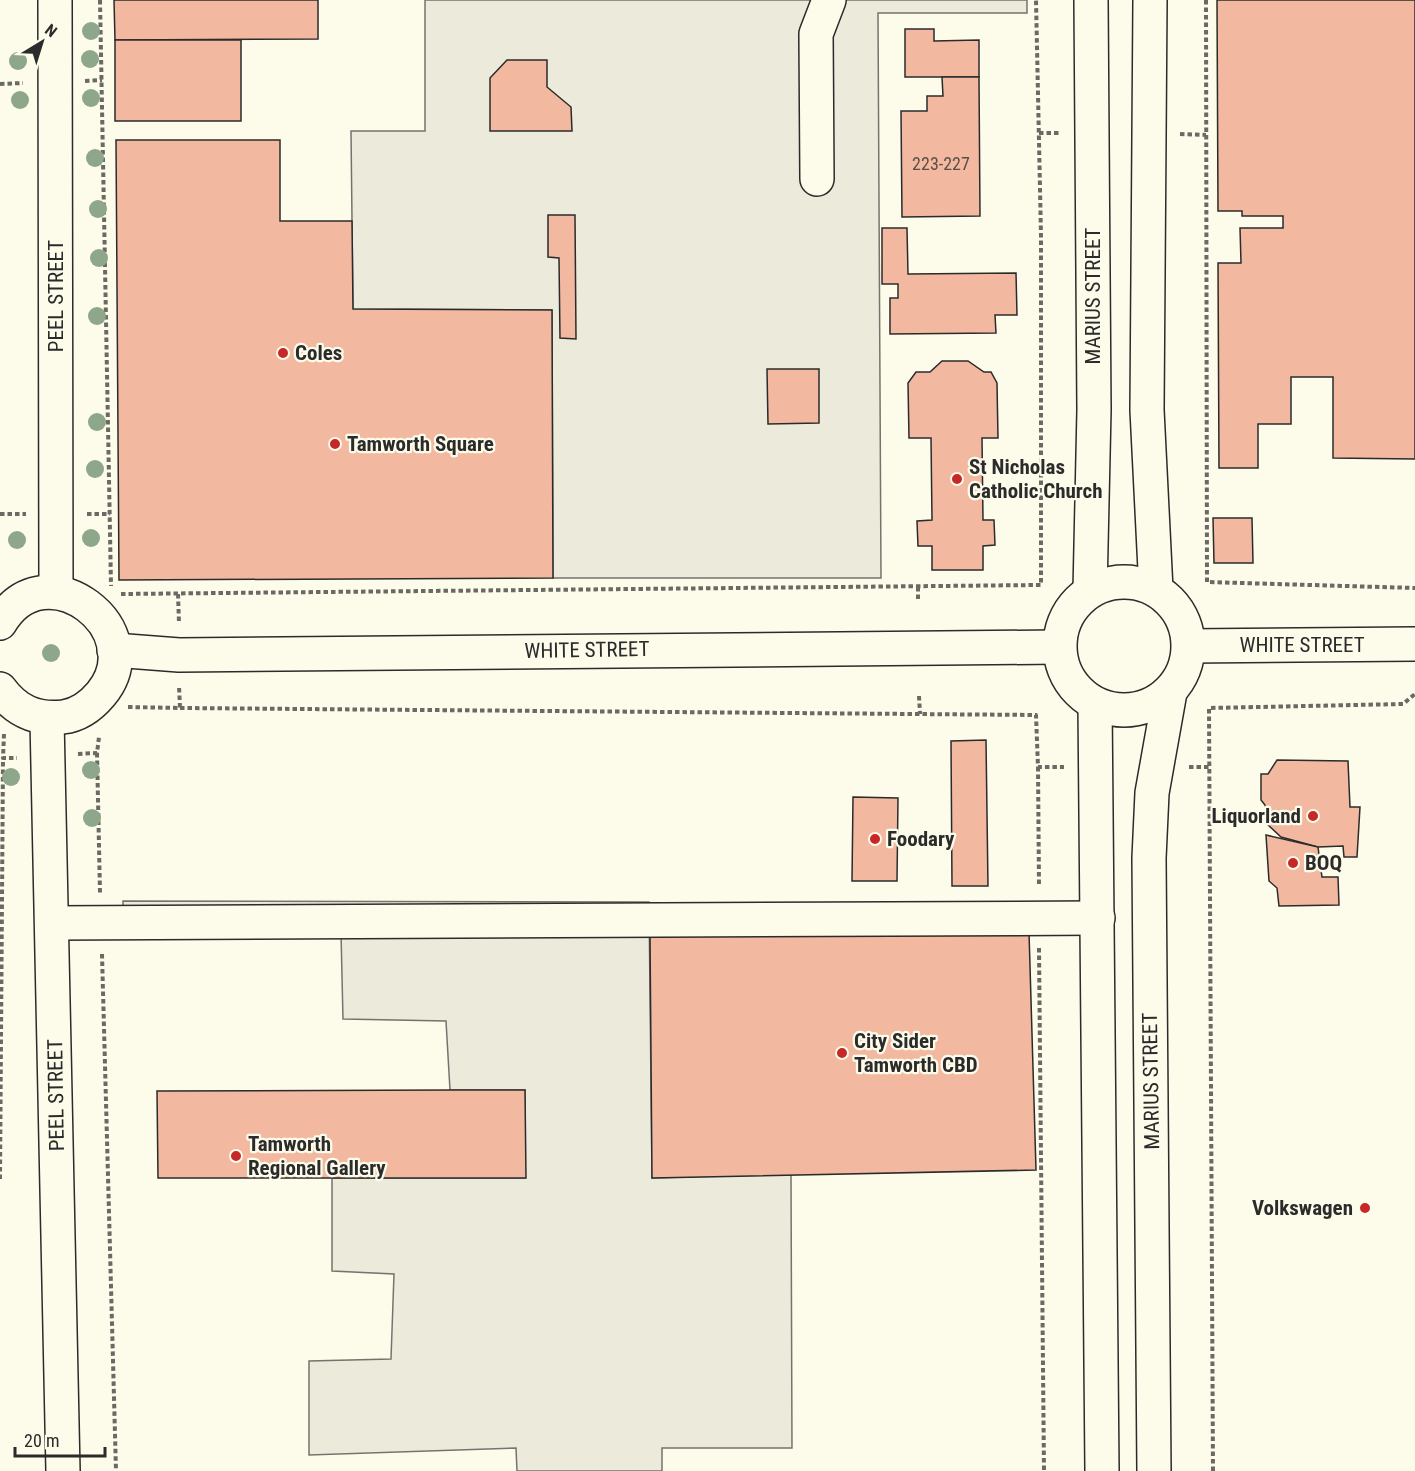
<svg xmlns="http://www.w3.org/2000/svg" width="1415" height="1471" viewBox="0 0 1415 1471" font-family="'Roboto Condensed',sans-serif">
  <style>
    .parking { fill: #eceadb; stroke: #74746e; stroke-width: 1.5 }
    .building { fill: #f2b8a0; stroke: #2b2b2b; stroke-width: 1.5 }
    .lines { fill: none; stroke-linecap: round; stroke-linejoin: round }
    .minor-casing { stroke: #2b2b2b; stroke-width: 36 }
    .major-casing { stroke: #2b2b2b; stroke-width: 36 }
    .path { stroke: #6a6964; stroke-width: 4; stroke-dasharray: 4.5 3; stroke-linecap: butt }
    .minor { stroke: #fdfbea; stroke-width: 33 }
    .major { stroke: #fdfbea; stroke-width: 33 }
    .tree { fill: #8ea78a }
    .poi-dot { fill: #c62828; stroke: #fdfbea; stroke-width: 2 }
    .labels { text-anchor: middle; stroke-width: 4.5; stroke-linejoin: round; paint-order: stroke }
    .number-label { font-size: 18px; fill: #5d4e48 }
    .street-label { font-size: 21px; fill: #2b2b2b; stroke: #fdfbea }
    .poi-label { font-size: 21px; font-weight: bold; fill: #2b2b2b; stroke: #fdfbea; text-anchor: start }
  </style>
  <rect width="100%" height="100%" fill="#fdfbea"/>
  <g class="parking">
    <path d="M425,0H1027V13H878L881,578H553L552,310L353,309L351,131H425Z"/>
    <path d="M123,901L649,902L652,1178L791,1174L792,1448H662V1471H517L516,1448L309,1455V1361L391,1359L394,1274L332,1271V1178H525V1090H450L446,1021L343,1019L341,933L123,932Z"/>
  </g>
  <g class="building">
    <path d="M114,0H318V39L115,40Z"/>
    <path d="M1217,0H1415V459L1333,458V377H1291V424H1258V468H1219L1218,263H1241L1240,228H1283V216H1242V211H1218Z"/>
    <path d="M905,29H934V41L979,40V77H905Z"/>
    <rect x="115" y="40" width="126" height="81"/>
    <path d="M507,60H547V87L571,107L572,131H490V78Z"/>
    <path d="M942,77H979L980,216L902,217L901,111H927V96H943Z"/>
    <path d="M116,140H280V221H352L353,309L552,310L553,578L119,580Z"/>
    <path d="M548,215H575L576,339L560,338L559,258L548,257Z"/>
    <path d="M882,228H907L908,274L1016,273L1017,315H995L996,333L890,334V298H898V284H882Z"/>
    <path d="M942,361H968L984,372H991L997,383L998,438H982L983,520H994L995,545L983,546V570H932V546H918L917,521L932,520L931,438H909L908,383L916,372H930Z"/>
    <path d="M767,369H819V423L768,424Z"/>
    <path d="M1213,518H1252L1253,563H1214Z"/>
    <path d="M986,740L988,886H952L951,741Z"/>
    <path d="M1277,760L1348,761L1350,807H1360L1357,857H1344L1343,846L1318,847L1281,837L1268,825L1265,805L1261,800V774H1268Z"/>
    <path d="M853,797L898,798L897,881H852Z"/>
    <path d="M1266,835L1318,847L1322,877H1338L1339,905L1279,906L1277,888L1269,881Z"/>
    <path d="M1029,932L1036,1170L652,1178L650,936Z"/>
    <path d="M450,1090H525L526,1178H158L157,1091Z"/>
  </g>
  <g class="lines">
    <g class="minor-casing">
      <g id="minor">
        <path d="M817,179L816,34L829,0"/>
        <path d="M1189,646L1415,644"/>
        <path d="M114,650L179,655L1059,647"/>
        <path d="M53,923L1098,918"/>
      </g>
    </g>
    <g class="major-casing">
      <g id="major">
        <path d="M55,0L56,591"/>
        <path d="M1150,0L1147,410L1156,590"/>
        <circle cx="1124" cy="646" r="64"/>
        <path d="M1090,591L1094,410L1091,0"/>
        <path d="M0,623C45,546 154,630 101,694C91,706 79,715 63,717C36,720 16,711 0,689"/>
        <path d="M1095,704L1102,1471"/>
        <path d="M47,719L63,1471"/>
        <path d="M1154,1471L1149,858L1152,793L1170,692"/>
      </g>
    </g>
    <g class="path">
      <path d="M100,0L111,586"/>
      <path d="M1206,0L1207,582L1415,588"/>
      <path d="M85,81L102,80"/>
      <path d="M0,84L23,83"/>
      <path d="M1039,133H1061"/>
      <path d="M1180,134L1206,135"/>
      <path d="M0,514H26"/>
      <path d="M87,514H110"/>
      <path d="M121,594L1041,585V236L1036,0"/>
      <path d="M178,594L179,623"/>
      <path d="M918,599V587"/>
      <path d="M919,696L920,714"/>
      <path d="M128,707L180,708L179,686"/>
      <path d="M180,708L1036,715L1038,767H1064"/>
      <path d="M4,734L3,758H17"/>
      <path d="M97,753L100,893"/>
      <path d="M78,754L97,753L99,737"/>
      <path d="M1038,767L1039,887"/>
      <path d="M1189,767H1209"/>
      <path d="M1039,948L1044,1471"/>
      <path d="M102,954L116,1471"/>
      <path d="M0,1179L3,758"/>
      <path d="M1213,1471L1209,708L1403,704L1415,694"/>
    </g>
    <use href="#minor" class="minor"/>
    <use href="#major" class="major"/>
  </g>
  <g class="tree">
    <circle cx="91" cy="31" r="9"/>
    <circle cx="90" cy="59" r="9"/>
    <circle cx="18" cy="61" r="9"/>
    <circle cx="91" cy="98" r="9"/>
    <circle cx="20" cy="100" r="9"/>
    <circle cx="95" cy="158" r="9"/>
    <circle cx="98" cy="209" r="9"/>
    <circle cx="99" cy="258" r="9"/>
    <circle cx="97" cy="316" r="9"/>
    <circle cx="97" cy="422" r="9"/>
    <circle cx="95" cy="469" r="9"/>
    <circle cx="91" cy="538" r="9"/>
    <circle cx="17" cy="540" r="9"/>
    <circle cx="51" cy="653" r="9"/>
    <circle cx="91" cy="770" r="9"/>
    <circle cx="11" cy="777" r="9"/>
    <circle cx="92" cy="818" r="9"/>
  </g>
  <g class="poi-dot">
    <circle cx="283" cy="353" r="6"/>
    <circle cx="335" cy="444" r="6"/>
    <circle cx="957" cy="479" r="6"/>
    <circle cx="1313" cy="816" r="6"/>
    <circle cx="875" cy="839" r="6"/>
    <circle cx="1293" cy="863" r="6"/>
    <circle cx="842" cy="1053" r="6"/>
    <circle cx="236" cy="1156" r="6"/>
    <circle cx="1365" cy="1208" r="6"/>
  </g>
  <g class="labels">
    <g class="number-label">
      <text x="941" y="170">223-227</text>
    </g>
    <g class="street-label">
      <text transform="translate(56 296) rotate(-90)" y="7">PEEL STREET</text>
      <text transform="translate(1093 296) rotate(-90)" y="7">MARIUS STREET</text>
      <text x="1302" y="652">WHITE STREET</text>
      <text transform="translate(587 650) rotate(-1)" y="7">WHITE STREET</text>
      <text transform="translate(1151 1081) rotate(-91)" y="7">MARIUS STREET</text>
      <text transform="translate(56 1095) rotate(-91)" y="7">PEEL STREET</text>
    </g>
    <g class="poi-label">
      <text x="295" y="360">Coles</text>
      <text x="347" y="451">Tamworth Square</text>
      <text x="969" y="474">St Nicholas<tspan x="969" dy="24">Catholic Church</tspan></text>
      <text x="1301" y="823" text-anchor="end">Liquorland</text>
      <text x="887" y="846">Foodary</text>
      <text x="1305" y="870">BOQ</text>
      <text x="854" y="1048">City Sider<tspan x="854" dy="24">Tamworth CBD</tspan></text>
      <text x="248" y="1151">Tamworth<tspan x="248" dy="24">Regional Gallery</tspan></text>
      <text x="1353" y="1215" text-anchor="end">Volkswagen</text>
    </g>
  </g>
  <g transform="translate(42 42) rotate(38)" stroke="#fdfbea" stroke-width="4.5" paint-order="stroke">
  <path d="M0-4.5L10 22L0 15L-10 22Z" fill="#2b2b2b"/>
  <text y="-9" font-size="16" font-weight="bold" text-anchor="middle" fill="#2b2b2b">N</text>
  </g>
  <path d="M15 1447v9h90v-9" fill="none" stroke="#2b2b2b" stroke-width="3"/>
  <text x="24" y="1447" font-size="18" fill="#2b2b2b" stroke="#fdfbea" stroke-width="4.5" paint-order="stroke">20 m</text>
</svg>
